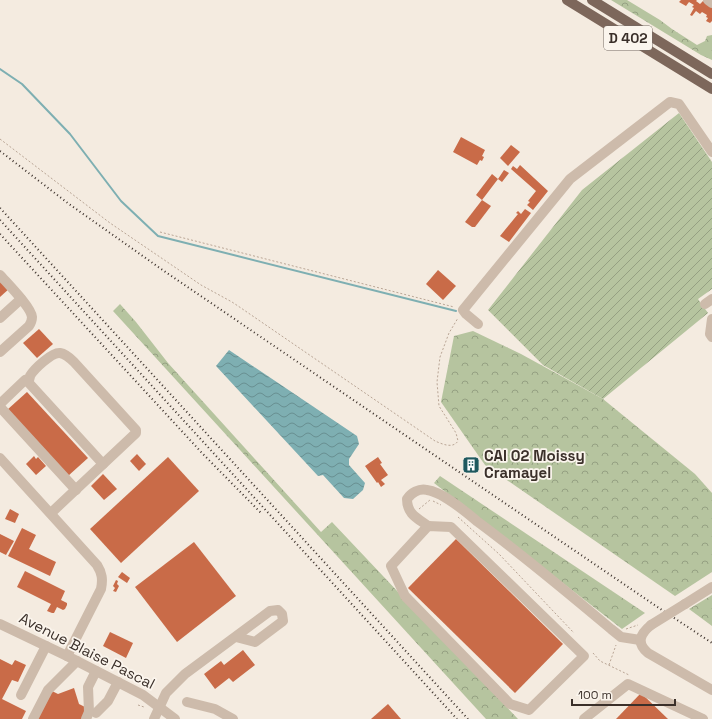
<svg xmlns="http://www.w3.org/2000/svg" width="712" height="719" viewBox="0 0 712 719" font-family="'Space Grotesk',sans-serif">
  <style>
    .forest { fill: url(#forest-crowns) }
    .garden { fill: url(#garden-furrows) }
    .water { fill: url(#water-waves) }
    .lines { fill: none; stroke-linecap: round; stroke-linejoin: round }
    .stream { stroke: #7eafb2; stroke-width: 2 }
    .building { fill: #c96b48 }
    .path { stroke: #b9a595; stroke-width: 1; stroke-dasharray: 2 2; stroke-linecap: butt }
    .minor { stroke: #cdbbab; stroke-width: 10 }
    .major { stroke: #7d675b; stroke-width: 10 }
    .rail { stroke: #3b302a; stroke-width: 2; stroke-dasharray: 1 3; stroke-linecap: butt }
    .minor-bridge { stroke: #cdbbab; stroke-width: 10 }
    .labels { text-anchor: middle; stroke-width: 3.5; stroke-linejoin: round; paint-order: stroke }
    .shield { fill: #fbf5ed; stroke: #756b64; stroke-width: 1 }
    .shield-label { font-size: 14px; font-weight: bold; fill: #3b302a }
    .poi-label { font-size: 15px; font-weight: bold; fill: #3b302a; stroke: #fbf5ed; text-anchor: start }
    .street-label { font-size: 15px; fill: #3b302a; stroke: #fbf5ed }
  </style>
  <defs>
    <pattern id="forest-crowns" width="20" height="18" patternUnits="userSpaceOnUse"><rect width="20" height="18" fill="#b6c49f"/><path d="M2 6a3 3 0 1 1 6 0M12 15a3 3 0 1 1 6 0" fill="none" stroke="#95a082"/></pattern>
    <pattern id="garden-furrows" width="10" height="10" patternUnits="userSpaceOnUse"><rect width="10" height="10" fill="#b6c49f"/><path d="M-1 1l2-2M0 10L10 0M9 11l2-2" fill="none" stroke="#95a082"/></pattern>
    <pattern id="water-waves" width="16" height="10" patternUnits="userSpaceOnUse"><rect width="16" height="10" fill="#7eafb2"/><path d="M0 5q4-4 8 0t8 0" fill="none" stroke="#688f91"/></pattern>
  </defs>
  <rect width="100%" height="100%" fill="#f4ebe0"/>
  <g class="forest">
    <path d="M611,0H627L660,20L672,29L697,45L705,41L707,36L712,35V60L701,55Z"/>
    <path d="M120,304L136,322L168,363L321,532L332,522L518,719H486L113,311Z"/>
    <path d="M473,331L521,354L603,399L695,474L712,493V572L675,596L485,465L441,402L454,336Z"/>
    <path d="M440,476L645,613L622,629L434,483Z"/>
    <path d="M712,595V626L689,609Z"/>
  </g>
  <path class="garden" d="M679,113L712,162V289L698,299L708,313L603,399L543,365L488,310L582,190Z"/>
  <path class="water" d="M229,350L357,436L359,444L349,459V465L365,483L363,490L353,499L344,498L323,475L318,476L216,366Z"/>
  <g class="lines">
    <path class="stream" d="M0,69L22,84L70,134L121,201L158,236L456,311"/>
  </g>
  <g class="building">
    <path d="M681,0H697L696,1L700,4L703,1L712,7V21L710,23L706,21L708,18L706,17L707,15L702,12L700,14L696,11L692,16L690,15L694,8L692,7L694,5L689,2L686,6L679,2Z"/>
    <path d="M461,137L485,150L482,156L484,157L482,161L480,160L477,165L453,152Z"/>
    <path d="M511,145L520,152L508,166L500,158Z"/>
    <path d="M520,165L548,191L533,210L527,205L530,202L528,201L536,191L511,169L513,166L517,169Z"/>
    <path d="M504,170L509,173L502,182L498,179L482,200L476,195L492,174L498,179Z"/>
    <path d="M482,200L491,206L475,227H472L465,222Z"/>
    <path d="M525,209L531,213L509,242L500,236L518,214L516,213L518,211L521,214Z"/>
    <path d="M438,270L456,286L443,300L426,284Z"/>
    <path d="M0,276L10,288L0,297Z"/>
    <path d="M39,329L53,344L37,358L23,343Z"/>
    <path d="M27,392L88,458L68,476L7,410Z"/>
    <path d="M137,454L146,464L139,471L130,461Z"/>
    <path d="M34,456L36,459L38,457L46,466L36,475L26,464Z"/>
    <path d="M168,457L199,491L121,563L90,529Z"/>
    <path d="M378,457L382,463L380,464L388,475L381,480L385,484L381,487L378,482L377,483L365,466Z"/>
    <path d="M468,460L477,466L473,471L465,464Z"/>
    <path d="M103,474L117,489L104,500L91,486Z"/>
    <path d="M10,509L19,514L15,523L5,519Z"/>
    <path d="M22,528L36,535L29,549L56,562L50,576L8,556Z"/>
    <path d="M0,534L14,541L6,555L0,552Z"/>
    <path d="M456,539L563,644L515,693L408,588Z"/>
    <path d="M194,542L236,596L177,642L135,587Z"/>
    <path d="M25,571L65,591L61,600L67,603V605L65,609L63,610L57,607L54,613H52L47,611L51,604L17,587Z"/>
    <path d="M122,572L130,578L127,583L118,577Z"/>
    <path d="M116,580L118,581L117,584L119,586L116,592L113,591L115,588L113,586Z"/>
    <path d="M110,632L133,643L126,658L103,646Z"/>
    <path d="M243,650L255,665L233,682L229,678L215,689L204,674L221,661L224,665Z"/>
    <path d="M0,659L12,665L15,660L26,665L18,682L12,680L2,699L26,711L22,719H0Z"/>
    <path d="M74,688L79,704L87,708L82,719H36L50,690L58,694Z"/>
    <path d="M641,693L668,719H616Z"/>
    <path d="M388,704L401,719H371Z"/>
  </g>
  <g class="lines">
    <g class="path">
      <path d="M0,139L110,223L201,285L232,302L241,308L435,441C442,444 453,449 458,441L456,433L439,406L437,382L440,357L449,333L458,318"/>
      <path d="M160,232L454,307"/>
      <path d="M433,501L441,505"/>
      <path d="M419,509L430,500"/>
      <path d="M458,517L499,554L574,633"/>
      <path d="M626,629L638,625"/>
      <path d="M593,653L600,661L629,675"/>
      <path d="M609,665L616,645"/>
      <path d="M138,705L144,707"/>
    </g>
    <g class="minor">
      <path d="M708,0L712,3"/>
      <path d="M0,275C7,283 31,307 32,317C32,320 31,323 29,326L0,352"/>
      <path d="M705,304L712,299"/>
      <path d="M0,318L21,299"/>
      <path d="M712,319L710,334L712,337"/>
      <path d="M478,324L466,314L463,310L570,179L670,102L679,104L712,152"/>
      <path d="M28,382C29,381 30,377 30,376C34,369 52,352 60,353C66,354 70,358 74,362L136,430V433L51,513"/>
      <path d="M0,404L25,380L28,382L103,464"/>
      <path d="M0,407L76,490"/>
      <path d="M0,458L97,565C102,573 103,579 101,589L67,656"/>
      <path d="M428,526L451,527L584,656L529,710L510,704L405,596L391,566Z"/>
      <path d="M428,526C417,518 407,514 407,499C411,493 419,488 427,490C443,492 466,512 478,522C524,556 567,592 611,629L621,637L640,640"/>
      <path d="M685,604L712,587"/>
      <path d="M0,624L67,656L143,695L175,719"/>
      <path d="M651,625C640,634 636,643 648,653L712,690"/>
      <path d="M21,695L46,646"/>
      <path d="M187,702L215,709L233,719"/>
      <path d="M96,713L108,701L118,682"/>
      <path d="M33,719L48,690L77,661"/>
      <path d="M86,719L89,712L88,687L96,671"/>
      <path d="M154,719L166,693L185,674L270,611L278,610L282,614L283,621L255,642L236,637"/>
      <path d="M584,719L628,684L703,719"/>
    </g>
    <g class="major">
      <path d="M567,0L712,89"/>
      <path d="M592,0L712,74"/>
    </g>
    <g class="rail">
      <path d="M0,151L69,204L164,271L653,604L712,643"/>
      <path d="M0,208L468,719"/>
      <path d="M0,220L457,719"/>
      <path d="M0,234L202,453L262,514"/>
    </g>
    <path class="minor-bridge" d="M651,625L685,604"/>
  </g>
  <defs>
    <g id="building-square" transform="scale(0.9)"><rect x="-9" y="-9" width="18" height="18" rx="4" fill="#1e585e" stroke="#fbf5ed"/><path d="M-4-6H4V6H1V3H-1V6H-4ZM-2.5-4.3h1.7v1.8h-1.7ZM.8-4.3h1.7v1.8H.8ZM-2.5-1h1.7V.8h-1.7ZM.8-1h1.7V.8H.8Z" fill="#fff"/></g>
  </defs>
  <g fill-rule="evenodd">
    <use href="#building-square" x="471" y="465"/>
  </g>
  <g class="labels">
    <rect class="shield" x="604" y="26" width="48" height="24" rx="3"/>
    <g class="shield-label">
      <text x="628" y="43">D 402</text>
    </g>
    <g class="poi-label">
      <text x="484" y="461">CAI 02 Moissy<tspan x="484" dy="17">Cramayel</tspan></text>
    </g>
    <g class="street-label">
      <text transform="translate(87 651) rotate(27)" y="5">Avenue Blaise Pascal</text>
    </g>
  </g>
  <path d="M572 699v6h103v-6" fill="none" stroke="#3b302a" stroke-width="2"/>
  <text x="578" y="699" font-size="12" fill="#3b302a" stroke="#fbf5ed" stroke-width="3" paint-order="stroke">100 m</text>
</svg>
